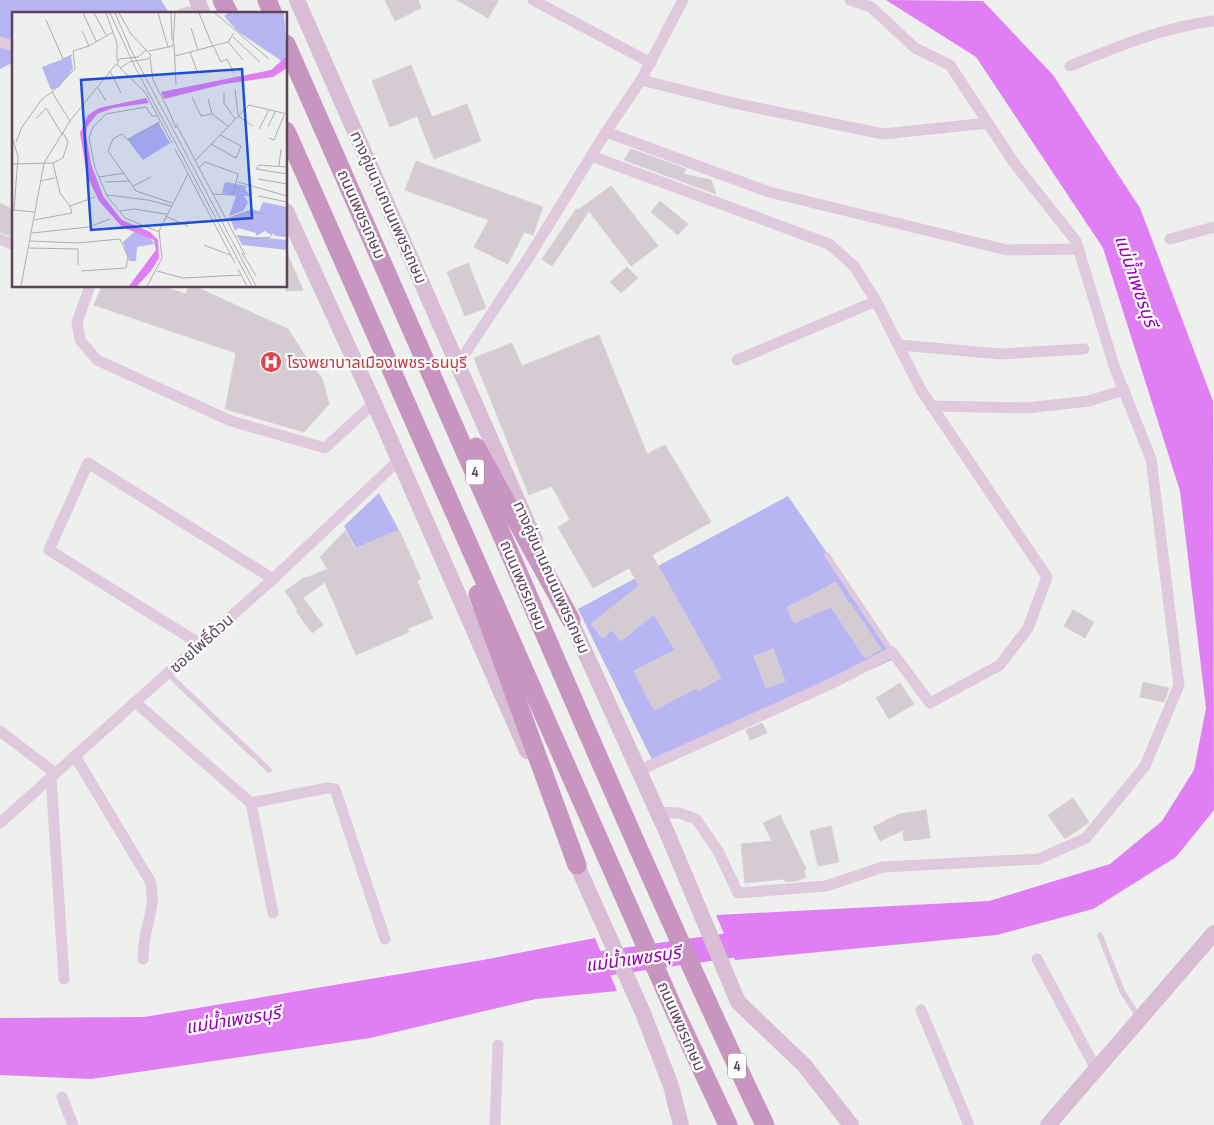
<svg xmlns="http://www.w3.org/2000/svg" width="1214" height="1125" viewBox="0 0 1214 1125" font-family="'Sofia Sans Condensed','Noto Sans Thai',sans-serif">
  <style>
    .green { fill: #b7b6f2 }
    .water { fill: #df7ff3 }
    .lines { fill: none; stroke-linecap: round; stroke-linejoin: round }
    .river { stroke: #df7ff3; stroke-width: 25 }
    .building { fill: #d5ccd3; stroke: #d9d0d6 }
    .service { stroke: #dfcadd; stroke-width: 5.5 }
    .minor { stroke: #dfcadd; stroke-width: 11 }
    .secondary { stroke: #d8bdd4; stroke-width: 16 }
    .trunk { stroke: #c895c1; stroke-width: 19 }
    .labels { text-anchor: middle; stroke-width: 4.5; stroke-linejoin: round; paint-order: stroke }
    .shield { fill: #fff; stroke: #8d7c8c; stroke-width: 1 }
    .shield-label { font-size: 15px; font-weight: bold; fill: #5c445a }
    .street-label { font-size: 16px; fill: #5c445a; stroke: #fff }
    .health-label { font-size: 16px; fill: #be3a42; stroke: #fff; text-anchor: start }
    .water-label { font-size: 18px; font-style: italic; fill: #9400b2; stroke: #fff }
    .inset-road { fill: none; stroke: #b4abb2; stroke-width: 1 }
    .view { fill: #1d4ed8; fill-opacity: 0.15; stroke: #1d4ed8; stroke-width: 2.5 }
    .inset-edge { fill: none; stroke: #5c445a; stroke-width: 2.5 }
  </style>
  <rect width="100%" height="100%" fill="#eef0ed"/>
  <g class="green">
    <path d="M0,0H161L168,11L156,14H14V62L0,69Z"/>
    <path d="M379,493L399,530L356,548L344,526Z"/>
    <path d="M788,496L898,657L656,768L578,609Z"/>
  </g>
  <g class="water">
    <path d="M886,0L983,1L1053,75L1140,208L1213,401L1214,810L1176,857L1093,909L997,935L735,960L716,915L989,901L1110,864L1162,821L1194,770L1206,708L1180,491L1103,248L976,57Z"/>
    <path d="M595,938L617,991L536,999L370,1038L91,1079L0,1075V1018L144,1017L483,960Z"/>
  </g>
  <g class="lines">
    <path class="river" d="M571,968L762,941"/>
  </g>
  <g class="building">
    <path d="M385,0H418L421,8L395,21Z"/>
    <path d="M457,0H499L488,18Z"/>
    <path d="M411,65L432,117L467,104L481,141L434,159L417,116L390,127L372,81Z"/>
    <path d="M631,149L686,169L683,174L711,180L716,194L624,160Z"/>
    <path d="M416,161L543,207L533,235L524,232L508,264L474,247L489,220L405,190Z"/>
    <path d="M611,186L658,246L631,266L589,211L552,266L542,259L576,209L578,210Z"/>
    <path d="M660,201L688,224L678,235L651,212Z"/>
    <path d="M0,203L14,210V237L0,232Z"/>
    <path d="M286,251L303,290L286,291Z"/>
    <path d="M468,263L486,308L465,316L447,272Z"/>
    <path d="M627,267L638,278L621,293L610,282Z"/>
    <path d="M102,286H160L186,294L189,286H194L288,329L311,365L322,378L329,404L304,432L225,409L236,353L94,305Z"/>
    <path d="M599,335L647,454L665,445L711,522L652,555L721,678L698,691L697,688L654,710L634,671L675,650L654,614L621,641L612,630L602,638L591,624L639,586L629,568L593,588L558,527L570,520L552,486L529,495L474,358L512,343L522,366Z"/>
    <path d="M346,530L355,549L399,530L421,579L417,581L433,618L407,629L409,632L356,655L325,582L303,598L323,625L312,633L296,611L298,610L285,591L305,577L306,578L328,569L320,557Z"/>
    <path d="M836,582L849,604L850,603L881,649L865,658L831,607L794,623L787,607L810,596Z"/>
    <path d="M1073,610L1094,622L1085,638L1064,626Z"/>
    <path d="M773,649L785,681L766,688L754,656Z"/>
    <path d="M1143,682L1169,688L1164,702L1140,697Z"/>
    <path d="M900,683L914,704L889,719L876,698Z"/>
    <path d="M762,723L767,733L750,740L746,730Z"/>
    <path d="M1073,798L1089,822L1065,839L1048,815Z"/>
    <path d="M926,810L930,838L904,841L903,830L880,841L873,827L899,814Z"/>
    <path d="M780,815L806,869L804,870L806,877L796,881L785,882V879L745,883L741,844L772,841L763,823Z"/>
    <path d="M831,826L839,862L818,866L810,831Z"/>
  </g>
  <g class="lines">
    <g class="service">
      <path d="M827,555L892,652"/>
      <path d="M167,673L269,770"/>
      <path d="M1100,935L1122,991L1138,1016"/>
    </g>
    <g class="minor">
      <path d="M533,0L651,63"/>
      <path d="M181,14L201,9"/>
      <path d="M0,42L14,46"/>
      <path d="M1070,66C1116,47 1164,27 1214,21"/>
      <path d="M641,80L729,102L883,134L988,123"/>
      <path d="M606,132L769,192L1007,250L1079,249"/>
      <path d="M591,156L829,244L854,266L876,301L921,390L1047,577L1028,628L1000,665L930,703L892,652L837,681L638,771"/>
      <path d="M0,239L14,245"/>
      <path d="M1170,239L1214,227"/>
      <path d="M90,286L77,322L80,340L97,360L231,421L325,448L374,403"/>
      <path d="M899,345L1001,354L1084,349"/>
      <path d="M737,360L876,301"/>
      <path d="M458,364L527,260L606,132L641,80L683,0"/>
      <path d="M931,406L1026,408L1089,401L1124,390"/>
      <path d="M200,644L49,550L88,463L273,579"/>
      <path d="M135,702L251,803L273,913"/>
      <path d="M0,731L55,773"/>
      <path d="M75,756L150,881C155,899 151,911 147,928C144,938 144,949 143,959"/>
      <path d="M51,777L64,979"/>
      <path d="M251,803L327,788L335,789L385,939"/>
      <path d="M657,812L679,813L696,819L718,851L738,893L826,886L883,867L1039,859L1086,838L1145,766L1179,685L1151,459L1114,366L1076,241L1014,163L950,65L915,48L871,7L850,0"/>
      <path d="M0,823L273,579L399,460"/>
      <path d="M1037,959L1096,1069"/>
      <path d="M921,1010L969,1125"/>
      <path d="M62,1097L73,1125"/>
      <path d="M495,1125L498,1045"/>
    </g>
    <g class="secondary">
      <path d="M197,0L203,14"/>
      <path d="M297,0L535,540"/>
      <path d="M286,211L374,403L527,751"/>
      <path d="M565,608L668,835L738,1002L804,1065L851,1125"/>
      <path d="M572,854L643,1013L671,1086L681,1125"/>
      <path d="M1048,1125L1214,933"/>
    </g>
    <g class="trunk">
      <path d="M222,0L229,14"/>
      <path d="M267,0L273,14"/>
      <path d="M286,44C364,220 442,396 518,572C598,757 678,943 765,1125"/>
      <path d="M286,131L675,1012L728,1125"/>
      <path d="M476,447L571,620"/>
      <path d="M478,594L577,865"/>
    </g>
  </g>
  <defs>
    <g id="hospital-disc" transform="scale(1.125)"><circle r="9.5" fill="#e0444e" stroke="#fff"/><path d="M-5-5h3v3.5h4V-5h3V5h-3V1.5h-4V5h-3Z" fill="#fff"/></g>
  </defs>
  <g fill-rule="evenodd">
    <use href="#hospital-disc" x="271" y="362"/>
  </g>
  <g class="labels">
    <g class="shield">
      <rect x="466" y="459.5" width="18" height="25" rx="4"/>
      <rect x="728" y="1053.5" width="18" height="25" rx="4"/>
    </g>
    <g class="shield-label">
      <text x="475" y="477">4</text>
      <text x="737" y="1071">4</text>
    </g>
    <g class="street-label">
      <text transform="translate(389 207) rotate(66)" y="6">ทางคู่ขนานถนนเพชรเกษม</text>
      <text transform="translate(362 214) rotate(66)" y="6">ถนนเพชรเกษม</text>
      <text transform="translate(552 577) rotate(66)" y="6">ทางคู่ขนานถนนเพชรเกษม</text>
      <text transform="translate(524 585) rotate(67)" y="6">ถนนเพชรเกษม</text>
      <text transform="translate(201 643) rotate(-42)" y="6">ซอยโพธิ์ด้วน</text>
      <text transform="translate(682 1026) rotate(66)" y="6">ถนนเพชรเกษม</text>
    </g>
    <g class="health-label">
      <text x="287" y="368">โรงพยาบาลเมืองเพชร-ธนบุรี</text>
    </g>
    <g class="water-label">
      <text transform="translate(1136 281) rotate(71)" y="6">แม่น้ำเพชรบุรี</text>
      <text transform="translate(633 959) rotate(-8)" y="6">แม่น้ำเพชรบุรี</text>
      <text transform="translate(233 1020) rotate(-9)" y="6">แม่น้ำเพชรบุรี</text>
    </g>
  </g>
  <g transform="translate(12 12)">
    <rect width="275" height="275" fill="#eef0ed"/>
    <path d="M216,1H272L275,44L271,50L225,19L212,4ZM59,44L61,57L47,75L39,78L30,55ZM146,110L158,131L131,148L115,127ZM213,170L235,174L233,177L239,184H232L236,190L231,199L217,204L224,184L210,181ZM251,190L275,195V225L264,224L261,221L260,224L253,219L244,224V221L226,216L223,219L218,206L240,197L247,199ZM122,220L136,224L143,232L125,235L124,249H117L111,230ZM225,223L275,228V238L230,233Z" fill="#b7b6f2"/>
    <path d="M275,44V56L261,65L212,72L152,87L149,80L259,58ZM134,86L137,91L101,96L85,102L75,115L74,123L79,152L91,184L110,208L138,220L146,228L147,246L139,259L125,274H117L144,238L142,228L110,215L87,189L75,164L68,121L76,103L87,96Z" fill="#df7ff3"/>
    <path class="inset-road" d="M71,1L84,29M82,1L94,23M94,1L105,31V49M98,1L123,55L240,274M103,1L119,38L244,274M107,1L119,22L134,38M146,1L156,35M159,1L160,28M187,1L201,35M203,1L257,47M34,8L51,47L60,43M179,16L186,38M70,19L77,34M221,25L248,50M216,30L231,48M162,32L164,72M202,35L209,50L215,47L222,61M134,38L139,43L136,47L117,50L109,56L105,53L107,47L126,45ZM137,39L161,34L163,1M178,40L185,59M163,44L216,30L222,21M138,46L141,68L157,99M108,56L133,80L160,131M98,59L109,81M86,76L94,89M223,77L226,103M212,80V91L223,107M180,85L189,104L200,102M196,87L200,102L216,114M156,97L164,116M145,104H140L134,95L94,102L81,115L77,126L83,156L95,184L113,206L147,220M226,104L241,114M24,107L34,96L50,122M58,109L40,80L63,57L61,39L77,34L101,20M148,110L116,128L110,122L101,127L96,139L124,179L160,191M164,112L233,243M256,115L263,100M247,117L257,98M0,124L6,145L2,198M257,126L262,128L272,103M4,130L10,115L30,87L40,80M199,132L224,146L229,134L208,123M163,137L223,251M183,149L237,93L275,102M41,151L51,146L56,130L51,121M0,152L41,151L48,181L58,194M267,154L269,137M275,155L247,153L244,157L275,162M187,156L193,150L226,162L221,183L201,182M87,165L113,161M246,167L275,172M28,169L43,166M93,170L118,169M226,170L275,184M121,174L139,165M95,183L136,188L159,194M246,184L275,190M1,198L22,200M108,199L122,197L154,202M153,204L176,214M214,207L234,200L254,202M22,208L60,201L58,194L83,185M20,221L77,215L98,207M224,224L238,227L259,225M18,229L66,231L108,227L116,245L114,256L69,259M192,233L218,243M17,236L66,237V253M230,241L244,264M226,257L235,274M145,259L171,266L229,263M9,274L32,151L58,109L104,52M135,274L150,246L147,219L176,162"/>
    <path class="view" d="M230,57L240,206L79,218L69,68Z"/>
    <rect width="275" height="275" class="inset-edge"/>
  </g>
</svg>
